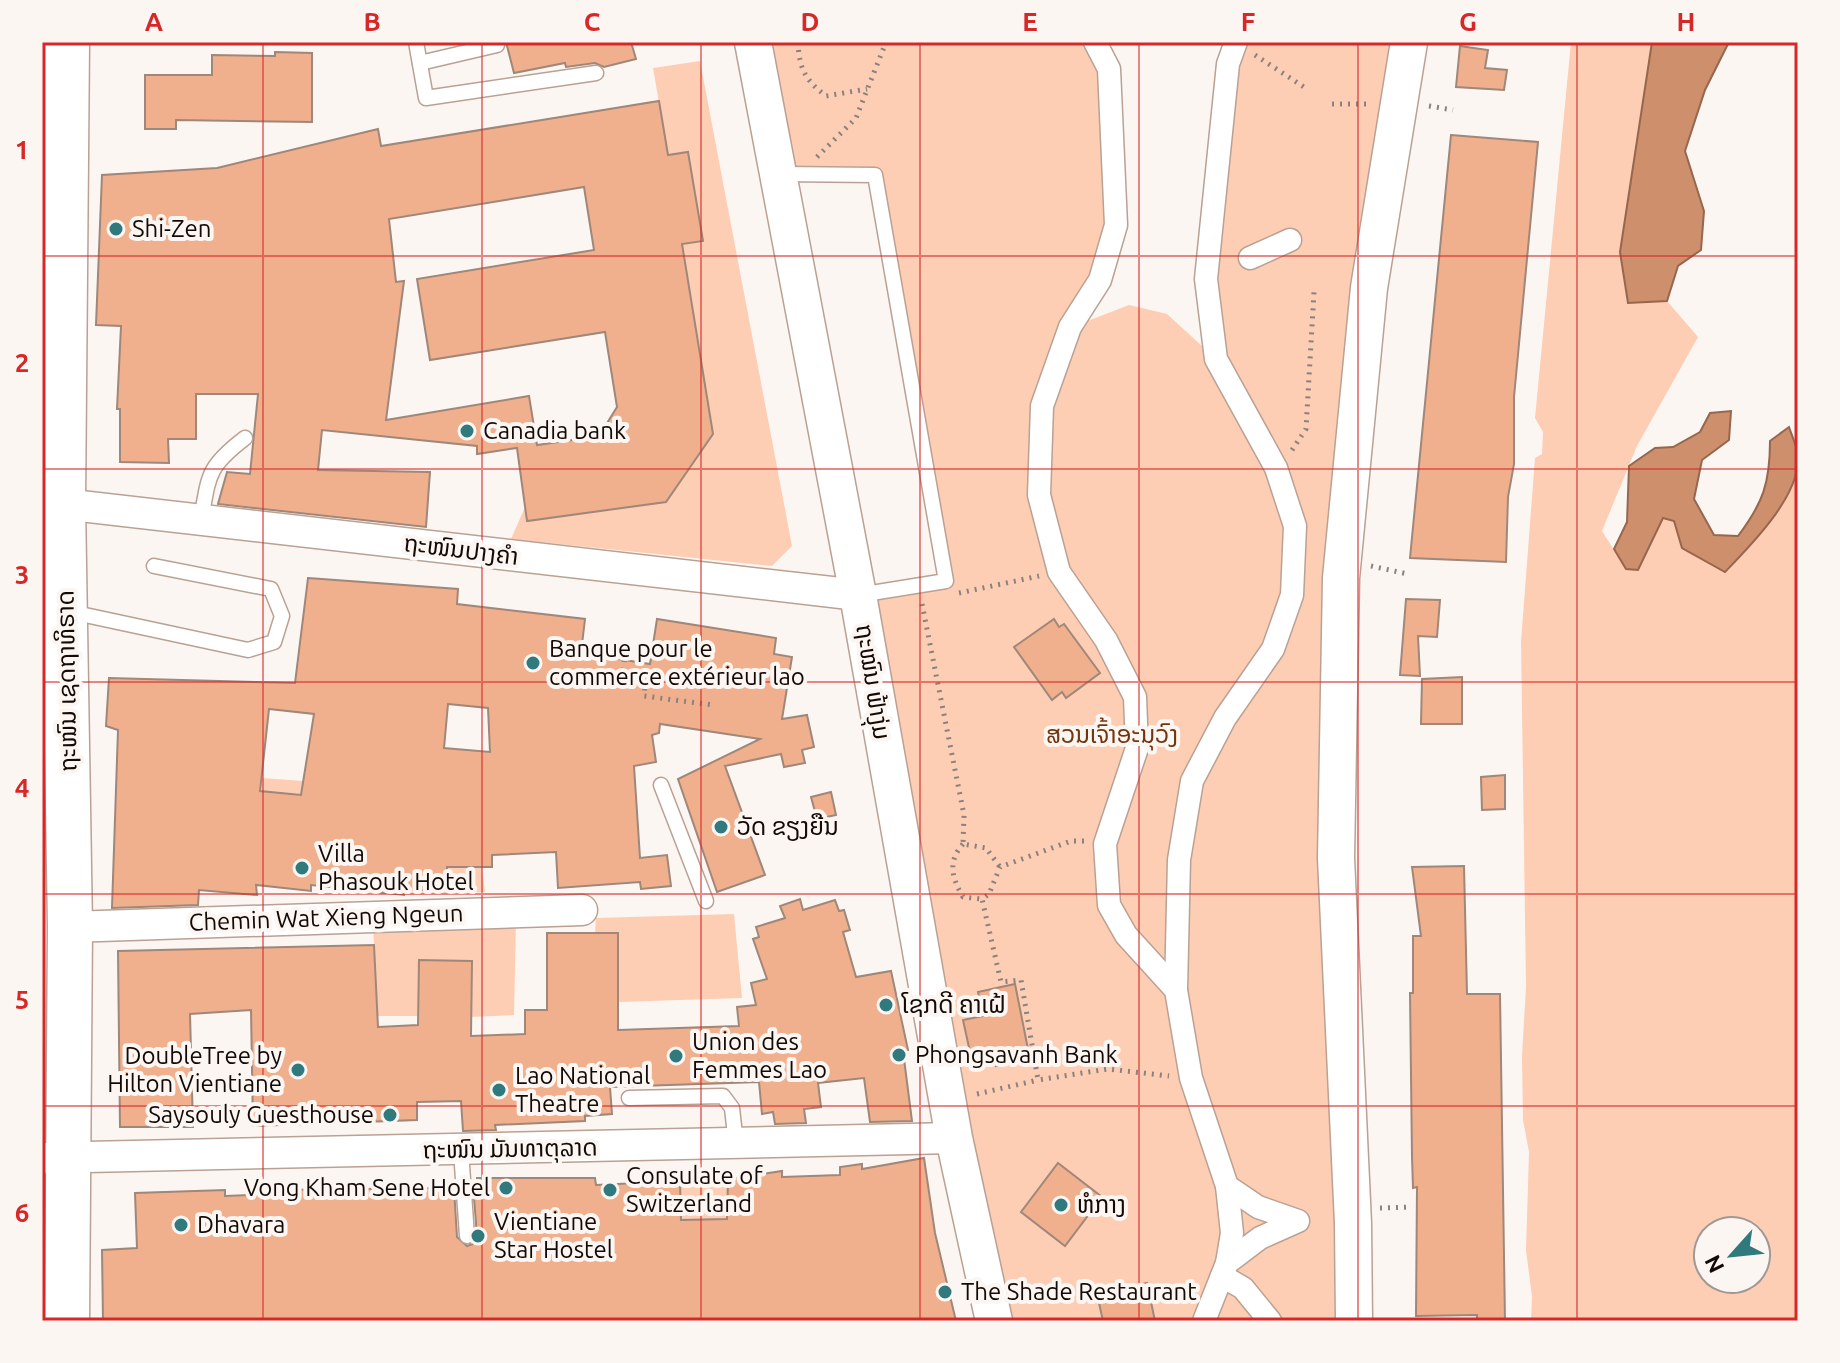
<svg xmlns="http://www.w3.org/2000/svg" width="1840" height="1363" viewBox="0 0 1840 1363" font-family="Ubuntu,'Noto Sans Lao',sans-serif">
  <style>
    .green { fill: #fdceb4; fill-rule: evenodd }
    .water { fill: #ce8f6d; stroke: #96674e; stroke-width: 2 }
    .building { fill: #f1b08d; stroke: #9f8779; stroke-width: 2; fill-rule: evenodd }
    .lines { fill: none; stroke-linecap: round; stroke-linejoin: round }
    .service-casing { stroke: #baa193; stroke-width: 17 }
    .pedestrian-casing { stroke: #baa193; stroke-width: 25 }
    .minor-casing { stroke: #baa193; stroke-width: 33 }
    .tertiary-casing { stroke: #baa193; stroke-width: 39 }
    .trunk-casing { stroke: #baa193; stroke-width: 47 }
    .path { stroke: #89827e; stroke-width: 5; stroke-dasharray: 2 6; stroke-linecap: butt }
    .service { stroke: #fff; stroke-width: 14 }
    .pedestrian { stroke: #fff; stroke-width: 22 }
    .minor { stroke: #fff; stroke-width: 30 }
    .tertiary { stroke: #fff; stroke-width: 36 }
    .trunk { stroke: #fff; stroke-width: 44 }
    .grid { fill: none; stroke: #d62828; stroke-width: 2; stroke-opacity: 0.55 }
    .poi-dot { fill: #30797d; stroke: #fcf6f3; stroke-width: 3 }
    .labels { text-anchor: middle; stroke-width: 8; stroke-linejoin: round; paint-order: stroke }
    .poi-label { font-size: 24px; fill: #130a06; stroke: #fcf6f3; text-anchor: start }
    .street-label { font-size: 24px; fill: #130a06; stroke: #fcf6f3 }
    .park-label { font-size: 24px; fill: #71360f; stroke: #fcf6f3 }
    .neatline { fill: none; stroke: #d62828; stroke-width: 3 }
    .grid-label { font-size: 26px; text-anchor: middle; font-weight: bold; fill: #d62828 }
  </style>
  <rect width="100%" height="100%" fill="#fcf6f3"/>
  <g class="green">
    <path d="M753,42H1095L1116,225L1072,327L1129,305L1167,314L1215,358L1206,279L1236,42H1409L1341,578L1355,1321H994L858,595L946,581L875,176L776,174Z"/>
    <path d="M1571,42H1652L1620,251L1627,302L1667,301L1698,337L1637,446L1602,531L1626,569L1663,518L1673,520L1725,571L1785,497L1798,467V1321H1531L1532,1297L1526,1250L1529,1152L1523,1120L1522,1056L1526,987L1521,642L1535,458L1542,454L1543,432L1535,418ZM1708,1231H1756V1279H1708Z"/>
    <path d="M700,61L792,546L772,566L511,539L525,507L527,521L666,502L713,434L682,244L702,241L688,152L668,155L653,68Z"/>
    <path d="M452,752L454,867L482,868L485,892L404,895V890H446L447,826L259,797L262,778L303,781Z"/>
    <path d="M734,914L742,998L618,1002V934L595,933L596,918Z"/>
    <path d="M516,921L514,1015L471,1017V961L419,960L418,1016H378L373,926Z"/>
    <path d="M728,1179L726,1274L681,1220L680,1181Z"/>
  </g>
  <g class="water">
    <path d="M1652,42H1729L1705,90L1685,151L1704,211L1701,250L1678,266L1667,301L1628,303L1620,252Z"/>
    <path d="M1731,411L1729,440L1702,460L1694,499L1714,535L1738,536C1763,503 1770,483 1770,441L1789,427C1793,439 1799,450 1798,463C1795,501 1750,546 1725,572L1682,548L1674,521L1663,518L1638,570L1626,569L1614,549L1627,522L1629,466L1655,448L1673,447L1700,432L1710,413Z"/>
  </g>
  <g class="building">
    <path d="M506,42H631L636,59L604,67L595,63L566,67L565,63L514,73Z"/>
    <path d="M1460,46L1488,50L1485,68L1507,70L1504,90L1456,87Z"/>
    <path d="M275,52L312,53V122L176,120V129H145V75H212V55L275,56Z"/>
    <path d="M659,101L668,155L688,152L703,241L682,244L713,434L666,502L527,521L517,448L477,454V446L322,430L318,470L430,472L426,527L218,504L227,472L250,474L258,394H196V439H168L169,463L120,462V409H117L121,326L96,325L102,175L217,168L378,129L381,146ZM584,187L594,250L417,279L430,360L605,332L617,407L599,436L537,445L529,396L386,420L404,281L396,282L389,219Z"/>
    <path d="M1451,135L1538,142L1514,397V464L1508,497L1506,562L1410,558Z"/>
    <path d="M308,578L458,589L457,604L585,619L581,653L650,664L657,619L776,638L774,654L792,657L782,719L807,715L814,747L802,750L805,763L784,767L781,754L725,766L765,875L717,892L678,779L760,739L660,724L659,733L652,735L656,762L634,766L640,858L667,855L671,886L641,889L640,882L558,888L556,852L492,855V867H447L446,890H404V895L311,885V891L256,885L257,895L199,890L198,905L112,908L118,730L106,726L109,678L295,683ZM448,704L488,708L490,752L444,748ZM269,709L314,714L301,795L260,791Z"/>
    <path d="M1406,599L1440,600L1437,637L1418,636L1420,676L1400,675Z"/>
    <path d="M1054,619L1059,627L1064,624L1100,673L1066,698L1062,692L1052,700L1014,647Z"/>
    <path d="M1462,677V724H1421L1422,679Z"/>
    <path d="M1505,775V809L1482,810L1481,777Z"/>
    <path d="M831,792L836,815L817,819L811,797Z"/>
    <path d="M1464,866L1467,994H1500L1505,1321H1477V1315L1416,1316L1417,1187L1413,1188L1412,1157L1410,993H1413V936H1421L1412,867Z"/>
    <path d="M800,899L803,910L835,900L839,911L844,910L850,930L843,932L856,977L891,971L908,1050L903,1051L912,1121L870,1122L864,1078L818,1083L821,1107L804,1109L806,1123L775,1124L773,1112L762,1114L759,1082L610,1087L612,1114L585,1116V1121L495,1125L496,1130L463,1131L461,1101L417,1102V1120L253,1126L251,1010L190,1014L193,1127H120L118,951L374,945L378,1027L418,1025L419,960L472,961L471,1036L525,1034V1010H547V933H618V1030L739,1026L737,1007L756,1005L751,983L767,979L753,939L759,937L756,927L785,918L780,906Z"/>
    <path d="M1015,984L1030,1059L996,1066L993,1047L970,1052L963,1020L983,1016L978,992Z"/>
    <path d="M924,1158L935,1233L956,1321H103L102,1250L137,1248L135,1193L225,1190V1196L273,1194L272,1190L454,1188L457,1237L467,1246L473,1244L477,1236L473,1185H477V1178H595L596,1185L680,1181L681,1220L727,1219L728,1179L782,1171V1177L840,1175V1167L862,1164V1169Z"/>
    <path d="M1058,1163L1102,1197L1065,1246L1021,1212Z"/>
    <path d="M1147,1283L1155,1321H1103L1097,1294Z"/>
  </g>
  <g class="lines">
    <g class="service-casing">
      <g id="service">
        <path d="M416,42L426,98L596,73"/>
        <path d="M420,63L497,45"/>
        <path d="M781,174L875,175L946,581L859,595"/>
        <path d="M201,520C209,475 207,467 245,438"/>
        <path d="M71,612L248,650L274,642L282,616L271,589L154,566"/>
        <path d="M661,785L706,901"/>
        <path d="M629,1098L723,1096L732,1108L736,1144"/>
        <path d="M461,1151L467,1236"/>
      </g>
    </g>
    <g class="pedestrian-casing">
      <g id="pedestrian">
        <path d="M1095,42L1109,69L1116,225L1100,280L1070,327L1042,406L1039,495L1059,572L1106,640L1135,697L1137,748L1105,844L1109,905L1126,935L1176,990L1191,1078L1227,1186L1258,1207L1298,1221L1260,1238L1227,1263L1204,1321"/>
        <path d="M1250,258L1290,240"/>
        <path d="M1176,990L1179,860L1192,781L1225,718L1273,649L1292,595L1295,526L1276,468L1216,359L1206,279L1228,64L1236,42"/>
        <path d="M1227,1263L1232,1233L1227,1186"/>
        <path d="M1222,1276L1243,1288L1270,1321"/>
      </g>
    </g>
    <g class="minor-casing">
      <g id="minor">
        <path d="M63,504L858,595"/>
        <path d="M70,927L582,910"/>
        <path d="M42,1158L954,1138"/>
      </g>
    </g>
    <g class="tertiary-casing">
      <g id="tertiary">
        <path d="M753,42L858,595L954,1138L994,1321"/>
        <path d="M1354,1321L1353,1223L1336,858L1341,578L1369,288L1409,42"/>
      </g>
    </g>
    <g class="trunk-casing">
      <path id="trunk" d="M67,42L63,504L70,927L67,1321"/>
    </g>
    <g class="path">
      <path d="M798,42C799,68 805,80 826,96L867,89"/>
      <path d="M1255,55L1307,89"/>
      <path d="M1332,104H1371"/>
      <path d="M1429,106L1453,110"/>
      <path d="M817,157L856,118L886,42"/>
      <path d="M1292,450L1306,429L1314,292"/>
      <path d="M1371,566L1408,574"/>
      <path d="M959,593L1039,576"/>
      <path d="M922,604L964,815L963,844L986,848L1000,867"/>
      <path d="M626,644L622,681L645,685L644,696L713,705"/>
      <path d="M1084,841H1071L1000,867L989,894L982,899L1001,982L1021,980L1038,1080L1108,1069L1169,1076"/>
      <path d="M963,844C947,862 952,878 963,897L982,899"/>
      <path d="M977,1094L1038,1080"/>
      <path d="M1380,1208L1411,1207"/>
    </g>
    <use href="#service" class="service"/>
    <use href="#pedestrian" class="pedestrian"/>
    <use href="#minor" class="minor"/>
    <use href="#tertiary" class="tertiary"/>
    <use href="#trunk" class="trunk"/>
  </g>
  <path class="grid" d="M263,42V1321M482,42V1321M701,42V1321M920,42V1321M1139,42V1321M1358,42V1321M1577,42V1321M42,256H1798M42,469H1798M42,682H1798M42,894H1798M42,1106H1798"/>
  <g class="poi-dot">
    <circle cx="116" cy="229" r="8"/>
    <circle cx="467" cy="431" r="8"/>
    <circle cx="533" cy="663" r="8"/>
    <circle cx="721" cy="827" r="8"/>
    <circle cx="302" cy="868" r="8"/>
    <circle cx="886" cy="1005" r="8"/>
    <circle cx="899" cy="1055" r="8"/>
    <circle cx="676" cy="1056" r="8"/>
    <circle cx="298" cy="1070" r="8"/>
    <circle cx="499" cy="1090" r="8"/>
    <circle cx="390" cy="1115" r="8"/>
    <circle cx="506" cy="1188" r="8"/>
    <circle cx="610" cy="1190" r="8"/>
    <circle cx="1061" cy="1205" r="8"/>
    <circle cx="181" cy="1225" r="8"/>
    <circle cx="478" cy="1236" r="8"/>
    <circle cx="945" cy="1292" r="8"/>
  </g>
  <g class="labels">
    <g class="poi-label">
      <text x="132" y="237">Shi-Zen</text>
      <text x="483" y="439">Canadia bank</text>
      <text x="549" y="657">Banque pour le<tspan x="549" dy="28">commerce extérieur lao</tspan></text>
      <text x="737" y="835">ວັດ ຂຽງຍືນ</text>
      <text x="318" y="862">Villa<tspan x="318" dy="28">Phasouk Hotel</tspan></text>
      <text x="902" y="1013">ໂຊກດີ ຄາເຝ້</text>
      <text x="692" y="1050">Union des<tspan x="692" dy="28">Femmes Lao</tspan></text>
      <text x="915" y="1063">Phongsavanh Bank</text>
      <text x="282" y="1064" text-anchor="end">DoubleTree by<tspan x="282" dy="28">Hilton Vientiane</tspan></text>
      <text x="515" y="1084">Lao National<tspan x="515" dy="28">Theatre</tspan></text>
      <text x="374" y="1123" text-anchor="end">Saysouly Guesthouse</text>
      <text x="626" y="1184">Consulate of<tspan x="626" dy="28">Switzerland</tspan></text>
      <text x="490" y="1196" text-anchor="end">Vong Kham Sene Hotel</text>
      <text x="1077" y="1213">ຫໍກາງ</text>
      <text x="494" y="1230">Vientiane<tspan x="494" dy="28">Star Hostel</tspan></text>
      <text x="197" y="1233">Dhavara</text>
      <text x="961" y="1300">The Shade Restaurant</text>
    </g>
    <g class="street-label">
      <text transform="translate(461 550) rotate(7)" y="8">ຖະໜົນປາງຄໍາ</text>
      <text transform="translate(67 681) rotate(-91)" y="8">ຖະໜົນ ເຊດຖາທິຣາດ</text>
      <text transform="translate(873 682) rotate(81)" y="8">ຖະໝົນ ຟ້າງຸ່ມ</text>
      <text transform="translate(326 918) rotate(-2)" y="8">Chemin Wat Xieng Ngeun</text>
      <text transform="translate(510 1149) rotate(-1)" y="8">ຖະໜົນ ມັນທາຕຸລາດ</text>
    </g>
    <g class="park-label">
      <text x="1112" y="743">ສວນເຈົ້າອະນຸວົງ</text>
    </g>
  </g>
  <rect width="1840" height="1363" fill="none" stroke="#fcf6f3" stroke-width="88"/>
  <g transform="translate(1732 1255) rotate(243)"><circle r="38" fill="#fcf6f3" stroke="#9f9894" stroke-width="2"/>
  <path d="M0-6L14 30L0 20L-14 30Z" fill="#30797d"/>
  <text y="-12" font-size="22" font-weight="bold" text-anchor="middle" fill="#130a06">N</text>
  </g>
  <rect x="44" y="44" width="1752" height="1275" class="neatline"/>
  <g class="grid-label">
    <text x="154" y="31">A</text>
    <text x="372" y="31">B</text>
    <text x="592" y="31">C</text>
    <text x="810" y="31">D</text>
    <text x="1030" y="31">E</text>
    <text x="1248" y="31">F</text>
    <text x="1468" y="31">G</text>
    <text x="1686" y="31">H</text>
    <text x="22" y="159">1</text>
    <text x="22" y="372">2</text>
    <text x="22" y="584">3</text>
    <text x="22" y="797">4</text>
    <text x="22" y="1009">5</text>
    <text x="22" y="1222">6</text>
  </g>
</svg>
